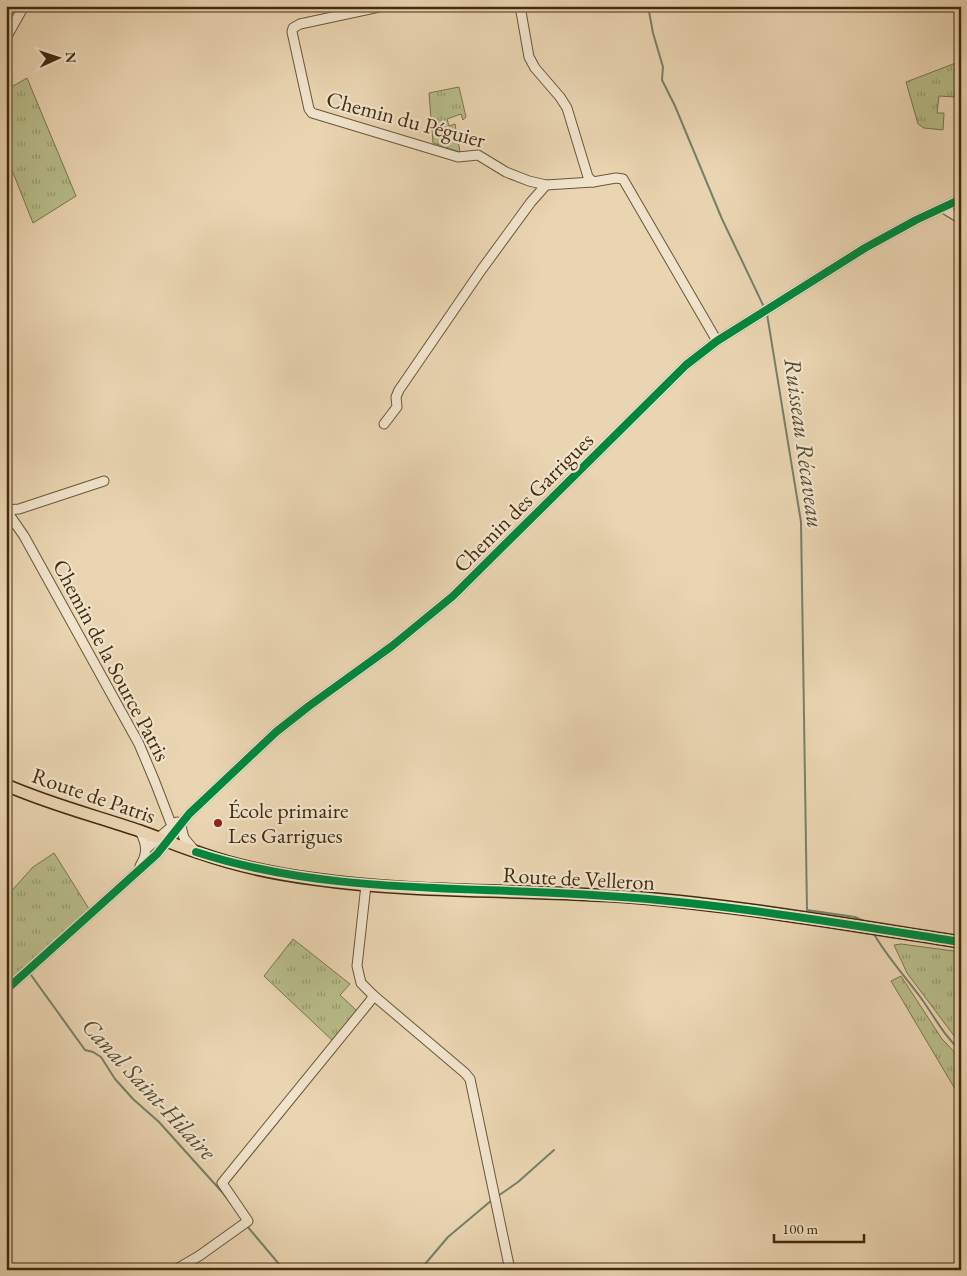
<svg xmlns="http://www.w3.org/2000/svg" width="967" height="1276" viewBox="0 0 967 1276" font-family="'EB Garamond',serif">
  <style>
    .grass { fill: url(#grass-tufts); stroke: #7d744c }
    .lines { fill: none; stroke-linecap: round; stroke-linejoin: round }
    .stream { stroke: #778069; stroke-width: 2 }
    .minor-casing { stroke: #6c5636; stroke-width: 11 }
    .major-casing { stroke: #422b0d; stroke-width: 14 }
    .minor { stroke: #f1e4cd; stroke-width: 9 }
    .major { stroke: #ead5b2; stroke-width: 11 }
    .cycleway-casing { stroke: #f1e4cd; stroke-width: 11 }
    .cycleway { stroke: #00873e; stroke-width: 8 }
    .poi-dot { fill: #8f2418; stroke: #f1e4cd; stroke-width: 2 }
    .labels { text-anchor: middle; stroke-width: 4.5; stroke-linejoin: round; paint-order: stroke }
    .street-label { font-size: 22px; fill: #422b0d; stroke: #f1e4cd }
    .poi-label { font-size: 22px; fill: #422b0d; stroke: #f1e4cd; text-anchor: start }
    .water-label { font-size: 24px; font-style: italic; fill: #584e33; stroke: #f1e4cd }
  </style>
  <defs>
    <pattern id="grass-tufts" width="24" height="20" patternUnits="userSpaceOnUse" patternTransform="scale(1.25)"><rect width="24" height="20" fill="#b8bd8b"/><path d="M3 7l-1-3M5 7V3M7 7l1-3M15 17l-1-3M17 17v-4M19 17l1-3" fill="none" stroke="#979a70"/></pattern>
  </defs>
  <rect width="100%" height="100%" fill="#ead5b2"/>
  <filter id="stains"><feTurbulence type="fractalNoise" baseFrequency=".004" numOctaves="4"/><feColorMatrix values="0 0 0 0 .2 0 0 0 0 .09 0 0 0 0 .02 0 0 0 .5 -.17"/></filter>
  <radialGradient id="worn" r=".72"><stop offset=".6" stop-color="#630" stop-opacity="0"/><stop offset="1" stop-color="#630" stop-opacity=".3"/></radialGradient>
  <g class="grass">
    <path d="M961,61V84H957L955,97L939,96L937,113H944L943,130L924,128L918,124L906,82Z"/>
    <path d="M6,68L13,86L27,78L76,196L33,223L6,155Z"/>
    <path d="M459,87L466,117L463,120L461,114L447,119L449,126L455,124L460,152L433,143L429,93Z"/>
    <path d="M54,853L89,909L6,984V897L33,867Z"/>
    <path d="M293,939L350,984L340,995L357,1011L333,1041L264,976Z"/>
    <path d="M901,944L961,952V1045L907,973L894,945Z"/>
    <path d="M901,976L942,1039L961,1059V1099L891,981Z"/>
  </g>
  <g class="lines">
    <g class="stream">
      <path d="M648,6L653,33L663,67L662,80L675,106L722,219L764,307"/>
      <path d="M767,314L801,522L807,910L855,917L868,923"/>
      <path d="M874,934C887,957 905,976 921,998C934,1016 944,1036 961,1051"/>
      <path d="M936,944L961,948"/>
      <path d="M31,975L85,1050L93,1052L101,1057L115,1079L133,1099L159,1122L222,1192L232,1205"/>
      <path d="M498,1196L518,1182L554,1150"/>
      <path d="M247,1226L284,1270"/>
      <path d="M420,1270L448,1237L492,1200"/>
    </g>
    <g class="minor-casing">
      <g id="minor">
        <path d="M384,6L300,24L293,28L292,32L309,109L312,113L458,157L478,155L506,172L529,181L546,185L593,182L616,178L623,179L717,341"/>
        <path d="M520,6L529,57L535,68L560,97L567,108L588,177L593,182"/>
        <path d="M6,38L24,6"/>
        <path d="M943,208L961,219"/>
        <path d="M384,424L397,407L396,397L399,390L482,269L531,202L546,185"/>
        <path d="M6,510L24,536L139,744L155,782L170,821L172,825L179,828"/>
        <path d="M7,510L19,509L104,481"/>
        <path d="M181,826L184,838L195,851"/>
        <path d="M140,831C147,845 148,853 140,866"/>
        <path d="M147,848L177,822"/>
        <path d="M366,885L357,966L361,983L373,995L465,1073L470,1079L510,1270"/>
        <path d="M6,990L157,854L189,814L276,732L309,706L392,646L453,596L686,365L717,341L865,248L916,220L961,199"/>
        <path d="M175,1270L199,1256L248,1221L222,1183L371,1000L373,995"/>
      </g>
    </g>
    <g class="major-casing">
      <path id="major" d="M6,785C49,804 96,816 140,831C160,838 180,847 200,853C237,866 275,874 314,879C419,894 526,889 631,897C742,906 851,925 961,942"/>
    </g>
    <use href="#minor" class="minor"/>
    <use href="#major" class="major"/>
    <g class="cycleway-casing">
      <g id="cycleway">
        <path d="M196,852C325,894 459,886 592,895C716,902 838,923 961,942"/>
        <path d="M6,990L157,854L189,814L276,732L309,706L392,646L453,596L686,365L717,341L865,248L916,220L961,199"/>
      </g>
    </g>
    <use href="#cycleway" class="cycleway"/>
  </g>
  <circle class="poi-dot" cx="218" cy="823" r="5"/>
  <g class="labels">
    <g class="street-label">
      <text transform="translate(406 119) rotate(15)" y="8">Chemin du Péguier</text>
      <text transform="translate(523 502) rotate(-45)" y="8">Chemin des Garrigues</text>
      <text transform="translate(112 660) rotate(62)" y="8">Chemin de la Source Patris</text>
      <text transform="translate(94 795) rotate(19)" y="8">Route de Patris</text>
      <text transform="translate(579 878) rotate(3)" y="8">Route de Velleron</text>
    </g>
    <g class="poi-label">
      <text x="228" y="818">École primaire<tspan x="228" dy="25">Les Garrigues</tspan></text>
    </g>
    <g class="water-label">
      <text transform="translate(804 443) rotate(82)" y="8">Ruisseau Récaveau</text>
      <text transform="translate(149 1089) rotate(47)" y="8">Canal Saint-Hilaire</text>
    </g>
  </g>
  <rect width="967" height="1276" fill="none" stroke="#ead5b2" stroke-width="25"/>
  <rect x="8" y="8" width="952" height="1261" fill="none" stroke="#422b0d" stroke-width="2.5"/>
  <rect x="12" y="12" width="942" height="1251" fill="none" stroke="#422b0d"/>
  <g transform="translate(58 58) rotate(87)" stroke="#f1e4cd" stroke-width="4" paint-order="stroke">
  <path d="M0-4L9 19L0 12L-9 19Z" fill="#422b0d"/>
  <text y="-8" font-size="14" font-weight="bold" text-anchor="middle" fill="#422b0d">N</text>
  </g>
  <path d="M774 1234v8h90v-8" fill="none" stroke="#422b0d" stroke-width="2.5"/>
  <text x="782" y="1234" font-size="15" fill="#422b0d" stroke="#f1e4cd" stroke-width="4" paint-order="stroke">100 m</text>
  <rect width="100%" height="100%" filter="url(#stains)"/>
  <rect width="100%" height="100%" fill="url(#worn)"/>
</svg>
